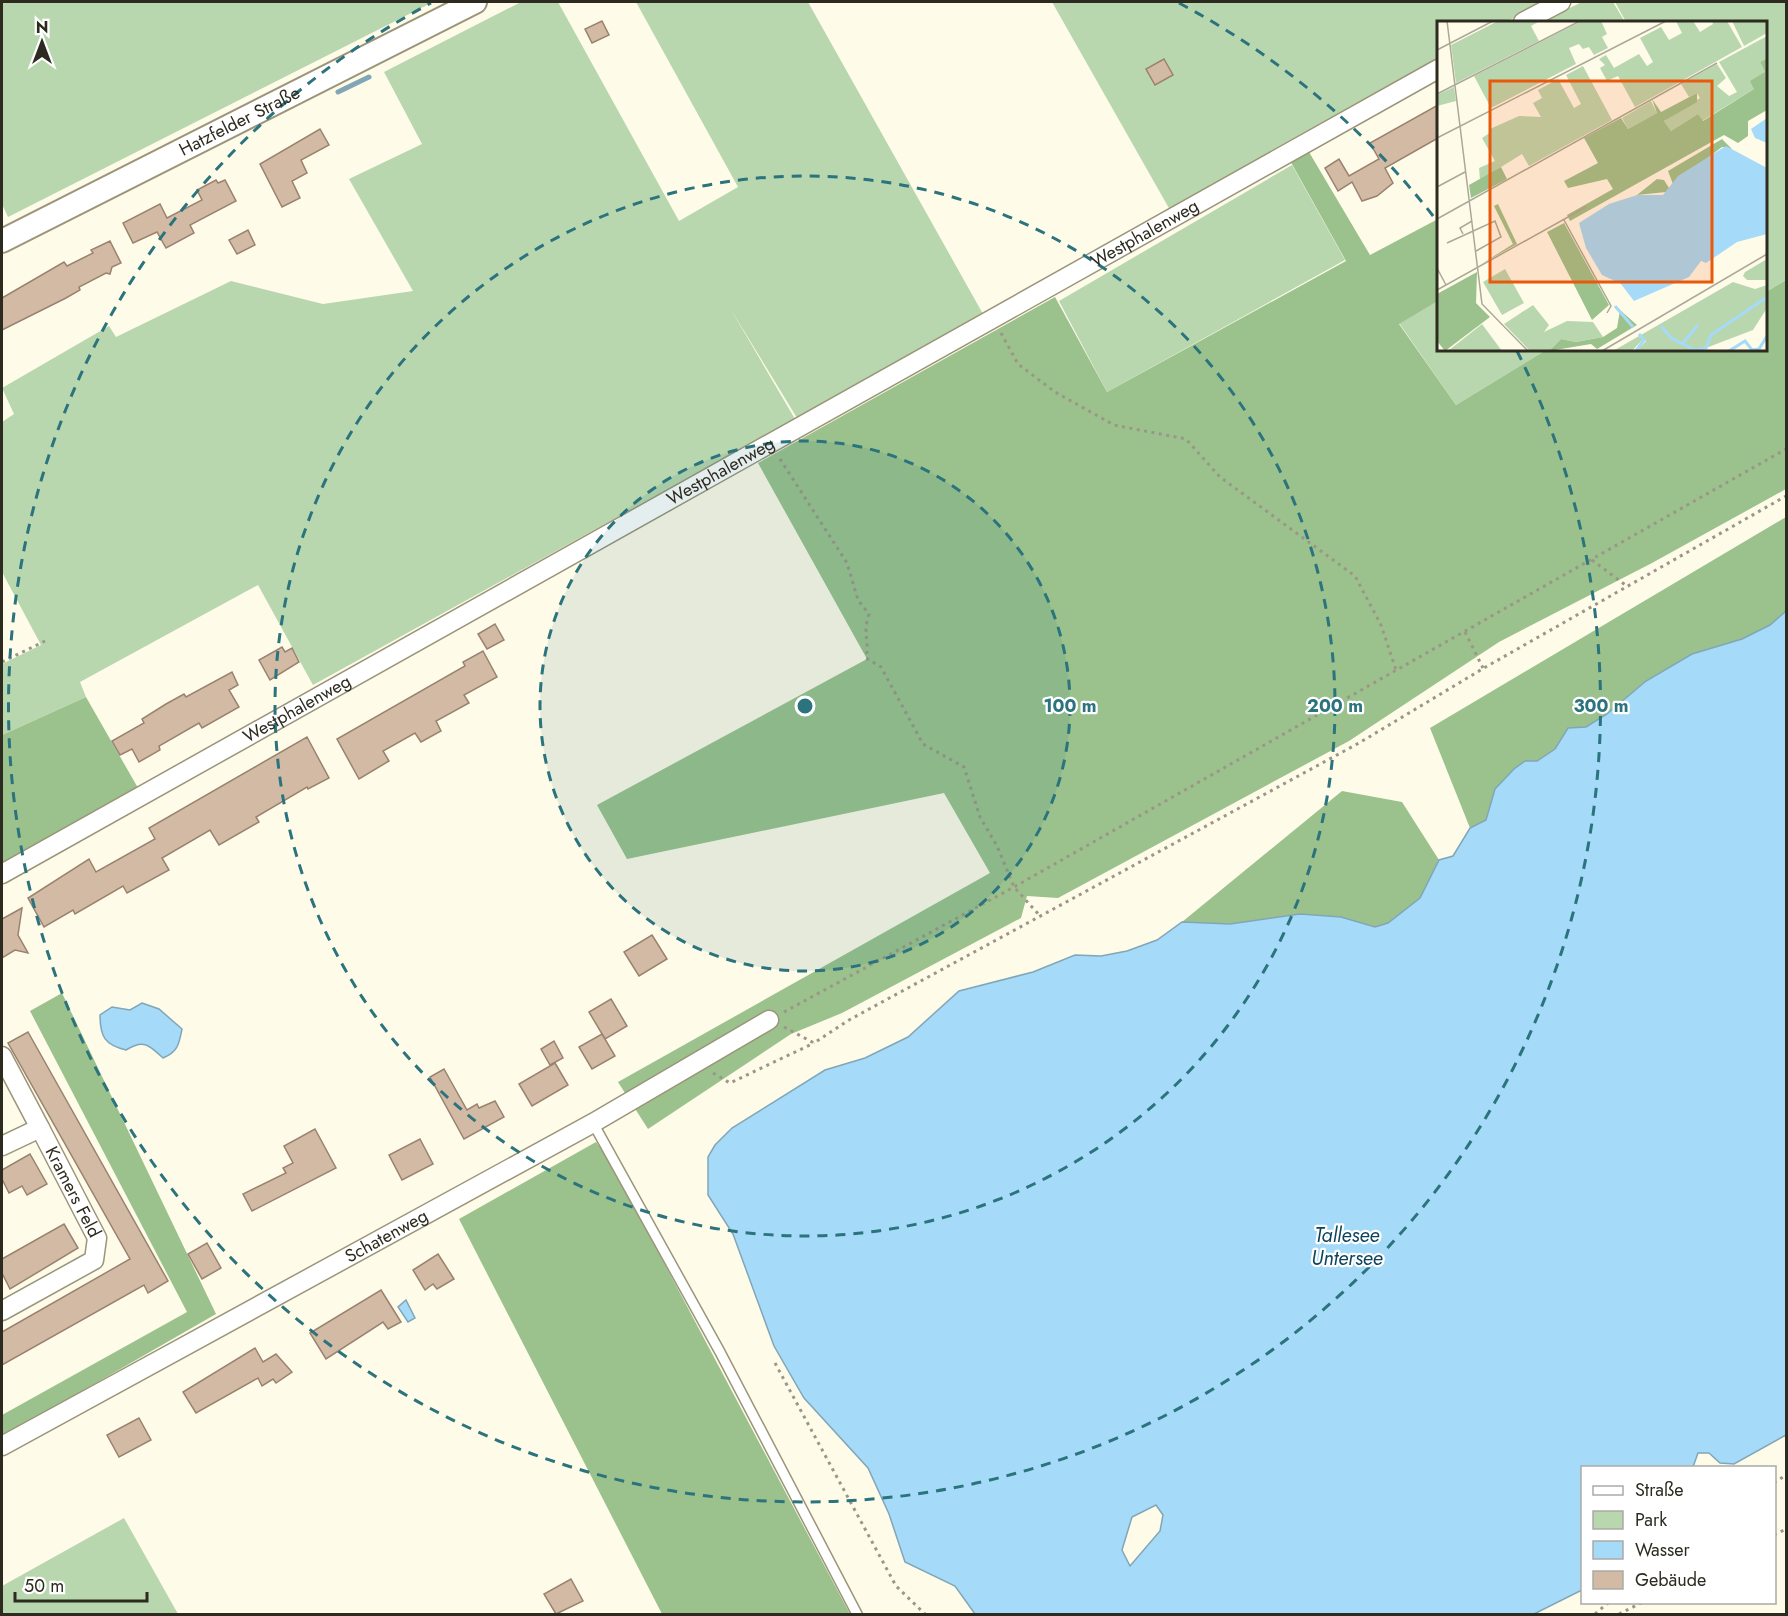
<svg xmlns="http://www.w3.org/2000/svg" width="1788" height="1616" viewBox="0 0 1788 1616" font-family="Jost,sans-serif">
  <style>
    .green { fill: #b9d7ae }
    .forest { fill: #9bc28c }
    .water { fill: #a5daf8; stroke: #81a6b7; stroke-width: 1.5; fill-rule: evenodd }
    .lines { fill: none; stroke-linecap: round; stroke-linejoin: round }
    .stream { stroke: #81a6b7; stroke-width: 5 }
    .building { fill: #d3baa5; stroke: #99826e; stroke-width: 1.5 }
    .service-casing { stroke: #9b9579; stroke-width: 12 }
    .minor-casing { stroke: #9b9579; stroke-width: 21 }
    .tertiary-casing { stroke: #9b9579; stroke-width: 26 }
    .path { stroke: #9a9788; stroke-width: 3; stroke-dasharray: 3 4.5; stroke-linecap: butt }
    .service { stroke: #fff; stroke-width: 9 }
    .minor { stroke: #fff; stroke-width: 18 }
    .tertiary { stroke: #fff; stroke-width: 22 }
    .ring { fill: none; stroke: #2b737d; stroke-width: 3; stroke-dasharray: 10 8 }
    .labels { text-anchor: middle; stroke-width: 4.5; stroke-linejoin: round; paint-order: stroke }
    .street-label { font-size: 18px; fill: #2d2b1f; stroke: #fff }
    .water-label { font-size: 20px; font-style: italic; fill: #0c435d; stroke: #fff }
    .inset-river { fill: none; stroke: #a5daf8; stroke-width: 3 }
    .inset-road { fill: none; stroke: #aba898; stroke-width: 1.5 }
    .view { fill: #e8590c; fill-opacity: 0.15; stroke: #e8590c; stroke-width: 3 }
    .inset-edge { fill: none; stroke: #2d2b1f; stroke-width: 3 }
    .centre { fill: #2b737d; stroke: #fff; stroke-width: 3 }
    .ring-label { font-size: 18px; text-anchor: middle; font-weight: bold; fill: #2b737d; stroke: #fff; stroke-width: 4.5; stroke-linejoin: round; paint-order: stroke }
  </style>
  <rect width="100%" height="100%" fill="#fffbe9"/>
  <g class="green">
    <path d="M2,2H433L8,217L2,204Z"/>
    <path d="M521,2H558L679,221L738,187L636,2H808L983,314L797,418L730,308L795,419L313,685L258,585L80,682L86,697L2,735V664L41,645L2,572V422L14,414L2,388L109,326L116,337L231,281L323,304L413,291L349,179L422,144L384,72Z"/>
    <path d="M1052,2H1544L1506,22H1438V60L1170,210Z"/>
    <path d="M1582,2H1613L1625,22H1541Z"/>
    <path d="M1615,2H1786V280L1766,292V22H1626Z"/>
    <path d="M1292,165L1345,260L1107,392L1059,301Z"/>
    <path d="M1438,301V350H1546L1456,405L1399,323Z"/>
    <path d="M124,1518L178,1614H2V1586Z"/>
  </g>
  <g class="forest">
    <path d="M1306,147L1370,255L1438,219V301L1399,324L1456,405L1546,350H1766V292L1786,280V489L1652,563L1499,642L1349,741L1058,898L1027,896L1021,918L842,1013L791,1034L648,1129L618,1082L990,873L944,793L627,859L597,805L867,659L758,463L1055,297L1107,392L1346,261L1288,157Z"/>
    <path d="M1786,517V611L1770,625L1742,639L1692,654L1646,681L1607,714L1586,727L1568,728L1555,749L1537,761H1525L1514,769L1495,789L1486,820L1470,828L1430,728Z"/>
    <path d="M86,697L138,788L2,863V735Z"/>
    <path d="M1342,791L1402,802L1439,860L1420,898L1388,923L1375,927L1341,917L1300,914L1230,924L1182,922Z"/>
    <path d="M62,993L216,1314L2,1437V1415L187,1312L30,1011Z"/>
    <path d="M596,1142L609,1159L850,1614H662L459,1219Z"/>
  </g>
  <g class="water">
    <path d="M1786,611V1435L1734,1464L1720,1463L1709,1453H1698L1693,1467L1582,1468V1590L1534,1614H975L955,1586L905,1562L889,1514L868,1468L804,1398L774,1346L733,1234L708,1195V1157L715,1145L732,1128L825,1070L865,1058L908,1037L959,991L1033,972L1075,955L1101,956L1127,951L1157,940L1182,922L1230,924L1300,914L1341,917L1375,927L1388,923L1420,898L1439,860L1453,856L1470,828L1486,820L1495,789L1514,769L1525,761H1537L1555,749L1568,728L1586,727L1607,714L1646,681L1692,654L1742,639L1770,625ZM1156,1505L1163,1515L1160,1531L1130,1566L1122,1550L1132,1517Z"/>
    <path d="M142,1003L159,1009L182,1029C179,1044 178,1052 163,1058C149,1045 144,1039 126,1050C105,1045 100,1037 100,1015L112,1007L130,1010Z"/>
    <path d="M406,1300L415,1318L408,1322L398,1307Z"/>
  </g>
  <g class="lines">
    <path class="stream" d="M338,92L369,77"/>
  </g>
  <g class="building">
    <path d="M602,21L609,35L592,43L585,29Z"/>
    <path d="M1164,59L1173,75L1155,85L1146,69Z"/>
    <path d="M1438,105V138L1385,168L1393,183L1377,196L1362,201L1352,182L1338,191L1325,168L1339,159L1349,176L1379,159L1370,143Z"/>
    <path d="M320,129L329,145L301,160L307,173L292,181L300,198L282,207L260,164Z"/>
    <path d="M216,180L218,183L225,180L236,201L190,225L194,233L166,248L157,232L133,243L123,223L160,204L167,218L202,200L197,190Z"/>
    <path d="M248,230L255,245L237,254L229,240Z"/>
    <path d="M110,241L121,263L112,267L110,274L106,273L79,287L80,290L66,298L2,330V298L64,262L67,266L93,253L91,250Z"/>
    <path d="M495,624L504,640L487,649L478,634Z"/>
    <path d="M282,647L285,652L292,648L299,662L270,680L259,660Z"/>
    <path d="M483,651L497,677L464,695L469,703L436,721L441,731L421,742L415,733L383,751L389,761L359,779L337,739L465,666L463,662Z"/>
    <path d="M232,672L238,685L229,690L239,707L202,728L199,723L159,746L160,750L139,762L132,749L120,755L112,741L144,723L142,719L166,704L184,694L186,697Z"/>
    <path d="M307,737L329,778L308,789L307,787L256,817L259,822L219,845L210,830L162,858L169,870L127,893L123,886L75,914L73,910L44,927L28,898L89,859L96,872L155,839L149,828Z"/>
    <path d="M22,908L18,935L28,953L15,950L2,958V919Z"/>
    <path d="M652,935L667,959L639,976L624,952Z"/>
    <path d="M611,999L627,1026L605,1039L589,1012Z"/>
    <path d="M28,1032L168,1281L148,1293L144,1285L2,1365V1332L130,1259L8,1043Z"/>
    <path d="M602,1034L615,1056L592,1069L579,1047Z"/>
    <path d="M554,1041L563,1058L550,1065L541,1049Z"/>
    <path d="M555,1063L568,1085L532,1106L519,1084Z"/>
    <path d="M444,1069L467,1110L477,1104L479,1108L495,1101L504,1117L464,1139L430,1077Z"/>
    <path d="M315,1129L336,1168L252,1211L243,1194L286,1173L283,1168L293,1163L284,1146Z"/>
    <path d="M420,1139L433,1164L402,1180L389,1155Z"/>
    <path d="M30,1154L47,1184L27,1195L22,1186L9,1193L2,1179V1170Z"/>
    <path d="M64,1224L78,1248L10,1289L2,1273V1259Z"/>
    <path d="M207,1243L221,1268L202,1279L188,1254Z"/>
    <path d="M438,1254L454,1279L437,1289L433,1284L425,1290L413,1270Z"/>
    <path d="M381,1290L401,1322L388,1329L383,1322L326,1359L310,1333Z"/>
    <path d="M255,1348L263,1362L276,1354L292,1372L276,1383L273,1379L262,1386L258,1378L196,1413L183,1392Z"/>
    <path d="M139,1418L151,1440L119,1457L107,1435Z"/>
    <path d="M571,1579L583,1601L556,1614L544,1594Z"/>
  </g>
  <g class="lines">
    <g class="service-casing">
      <path id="service" d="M593,1123L720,1352L857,1614"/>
    </g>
    <g class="minor-casing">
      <g id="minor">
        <path d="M1523,22L1561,2"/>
        <path id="s1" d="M2,874L1438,69"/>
        <path d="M2,1056L40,1128"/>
        <path id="s2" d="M2,1146L40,1128L97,1238L94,1260L2,1311"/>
        <path id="s3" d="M2,1446L593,1123L769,1020"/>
      </g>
    </g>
    <g class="tertiary-casing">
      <g id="tertiary">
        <path id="s4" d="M2,241L475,2"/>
      </g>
    </g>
    <g class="path">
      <path d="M1001,333L1018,364L1055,392L1114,425L1186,439L1220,477L1355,576L1381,625L1396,670"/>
      <path d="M780,459L847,563L858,600L869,614C862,635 870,640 866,658L881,667L923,744L964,767L980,817L997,846L1014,887L1041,917"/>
      <path d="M1592,560L1628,587"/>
      <path d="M1465,632L1483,668"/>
      <path d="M2,662L45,641"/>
      <path d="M784,1012L1014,887L1786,449"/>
      <path d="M784,1027L814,1043L849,1020L1359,743L1484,668L1786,496"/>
      <path d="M713,1073L730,1083L814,1043"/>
      <path d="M775,1363L896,1586L925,1614"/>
      <path d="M1774,1483L1786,1475"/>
      <path d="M1774,1535L1786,1529"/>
      <path d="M1595,1614L1609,1602"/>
      <path d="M1619,1614L1643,1602"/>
    </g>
    <use href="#service" class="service"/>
    <use href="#minor" class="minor"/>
    <use href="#tertiary" class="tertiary"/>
  </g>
  <circle cx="805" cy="706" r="265" fill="#2b737d" fill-opacity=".12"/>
  <g class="ring">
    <circle cx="805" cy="706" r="265"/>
    <circle cx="805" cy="706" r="530"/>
    <path d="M1179 3A796 796 0 0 1 1437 221M1517 351A796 796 0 1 1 431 3"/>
  </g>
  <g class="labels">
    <g class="street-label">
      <text dy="6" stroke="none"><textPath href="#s4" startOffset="266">Hatzfelder Straße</textPath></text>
      <text dy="6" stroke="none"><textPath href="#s1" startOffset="1310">Westphalenweg</textPath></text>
      <text dy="6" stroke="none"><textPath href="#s1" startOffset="824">Westphalenweg</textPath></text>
      <text dy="6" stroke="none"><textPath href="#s1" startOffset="338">Westphalenweg</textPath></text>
      <text dy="6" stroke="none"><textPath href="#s2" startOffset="114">Kramers Feld</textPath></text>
      <text dy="6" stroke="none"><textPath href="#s3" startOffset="438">Schatenweg</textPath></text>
    </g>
    <g class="water-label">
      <text x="1347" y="1242">Tallesee<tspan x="1347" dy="23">Untersee</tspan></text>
    </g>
  </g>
  <g transform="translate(1437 21)">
    <rect width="330" height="330" fill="#fffbe9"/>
    <path d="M61,0H103L94,5L102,20L19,62L14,24ZM145,0H164L170,13L165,16L171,27L157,34L152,26L146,28L142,23L132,27L139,43L54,87L37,55ZM239,0H256L263,11L276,3L275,0H290L305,26L198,86L181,55L170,60L163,47L168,44L162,38L169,34L177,47L202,33L210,45L216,41L203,17L224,6L232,19L245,12ZM295,0H330V12L307,25ZM330,15V37L323,41L328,51L317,68L265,100L261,93L234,110L227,100L263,77L260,72L252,76L244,63L280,43L289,57L280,65L292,75L300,71L282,41ZM146,45L175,99L92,145L85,133L43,159L42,147L58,140L45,117L54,111L53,108L82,95L104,96L96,82L105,77L101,69L121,58L137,87L144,83L129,54ZM17,66L19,80L0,85V74ZM214,80L220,92L191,108L185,97ZM330,238V259H310L306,255L308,251ZM68,248L87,282L65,294L46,261ZM296,261L318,268L330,264V287L316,309L261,330H200L209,320L207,317L195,330H176ZM96,284L112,304L107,311L130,300L156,301L166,316L139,321L124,318L112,330H93L67,303ZM45,303L65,330H10H11Z" fill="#b9d7ae"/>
    <path d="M330,37V89L311,100V115L301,122L287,114L133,200L130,194L176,168L170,158L131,167L127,160L161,142L147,117L184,97L191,108L220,92L215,78L224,91L260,72V81L227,100L234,110L261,93L266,100L317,68L313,60L328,51L323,41ZM285,118L295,128L285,126L236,163L231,150ZM64,146L70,158L34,177L32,164ZM220,158L227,159L232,167L229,171L200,174ZM61,183L80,223L43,244L76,223L57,185ZM127,202L172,284L155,299L110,211ZM40,251L39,282L53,296L8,330L0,320V273ZM183,289L200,304L160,328L154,323L112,330L124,318L139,321L166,316L180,307Z" fill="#9bc28c"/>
    <path d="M330,97V122L318,117L314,108ZM289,125L330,147V213L300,221L269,242L264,240L252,256L197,280L184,263L165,254L149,227L142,202L172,183L200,174H226L241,155Z" fill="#a5daf8"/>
    <path class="inset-river" d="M178,285L196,306M224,305L234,317L258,329L269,327L274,314L330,276M246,322L261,304M199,330L207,319L202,313M292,330L308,320L315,329L322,328L330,315"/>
    <path class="inset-road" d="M10,0L45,283L91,330M0,29L56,0M0,73L143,0M0,117L229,0M0,166L28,151M0,198L280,42M127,199L174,285L170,292M26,213L23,207L35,200M10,222L58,200L64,216L39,230M0,247L9,264M0,269L149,186M165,330L330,233"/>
    <path class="view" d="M53,60H275V261H53Z"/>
    <rect width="330" height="330" class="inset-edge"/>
  </g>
  <circle cx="805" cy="706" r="9" class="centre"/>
  <g class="ring-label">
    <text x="1070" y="712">100 m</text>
    <text x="1335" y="712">200 m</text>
    <text x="1601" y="712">300 m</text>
  </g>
  <rect width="1788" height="1616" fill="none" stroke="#2d2b1f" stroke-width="6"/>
  <rect x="1581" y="1466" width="195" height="138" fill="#ffffff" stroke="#abaaa5" stroke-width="1.5"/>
  <rect x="1593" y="1486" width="30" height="9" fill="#ffffff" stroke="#abaaa5" stroke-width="1.5"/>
  <text x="1635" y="1496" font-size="18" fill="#2d2b1f">Straße</text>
  <rect x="1593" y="1511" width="30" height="18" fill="#b9d7ae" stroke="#abaaa5" stroke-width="1.5"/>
  <text x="1635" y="1526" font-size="18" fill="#2d2b1f">Park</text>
  <rect x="1593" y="1541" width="30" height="18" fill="#a5daf8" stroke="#abaaa5" stroke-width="1.5"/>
  <text x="1635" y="1556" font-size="18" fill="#2d2b1f">Wasser</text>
  <rect x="1593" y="1571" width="30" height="18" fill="#d3baa5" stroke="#abaaa5" stroke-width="1.5"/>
  <text x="1635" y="1586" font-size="18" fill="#2d2b1f">Gebäude</text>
  <g transform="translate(42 42)" stroke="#ffffff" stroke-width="4.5" paint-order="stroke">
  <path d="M0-4.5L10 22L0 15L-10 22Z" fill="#2d2b1f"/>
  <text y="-9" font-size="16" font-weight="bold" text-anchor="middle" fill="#2d2b1f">N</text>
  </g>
  <path d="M15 1592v9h132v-9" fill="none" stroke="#2d2b1f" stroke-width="3"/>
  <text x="24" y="1592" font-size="18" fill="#2d2b1f" stroke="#ffffff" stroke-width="4.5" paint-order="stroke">50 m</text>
</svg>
